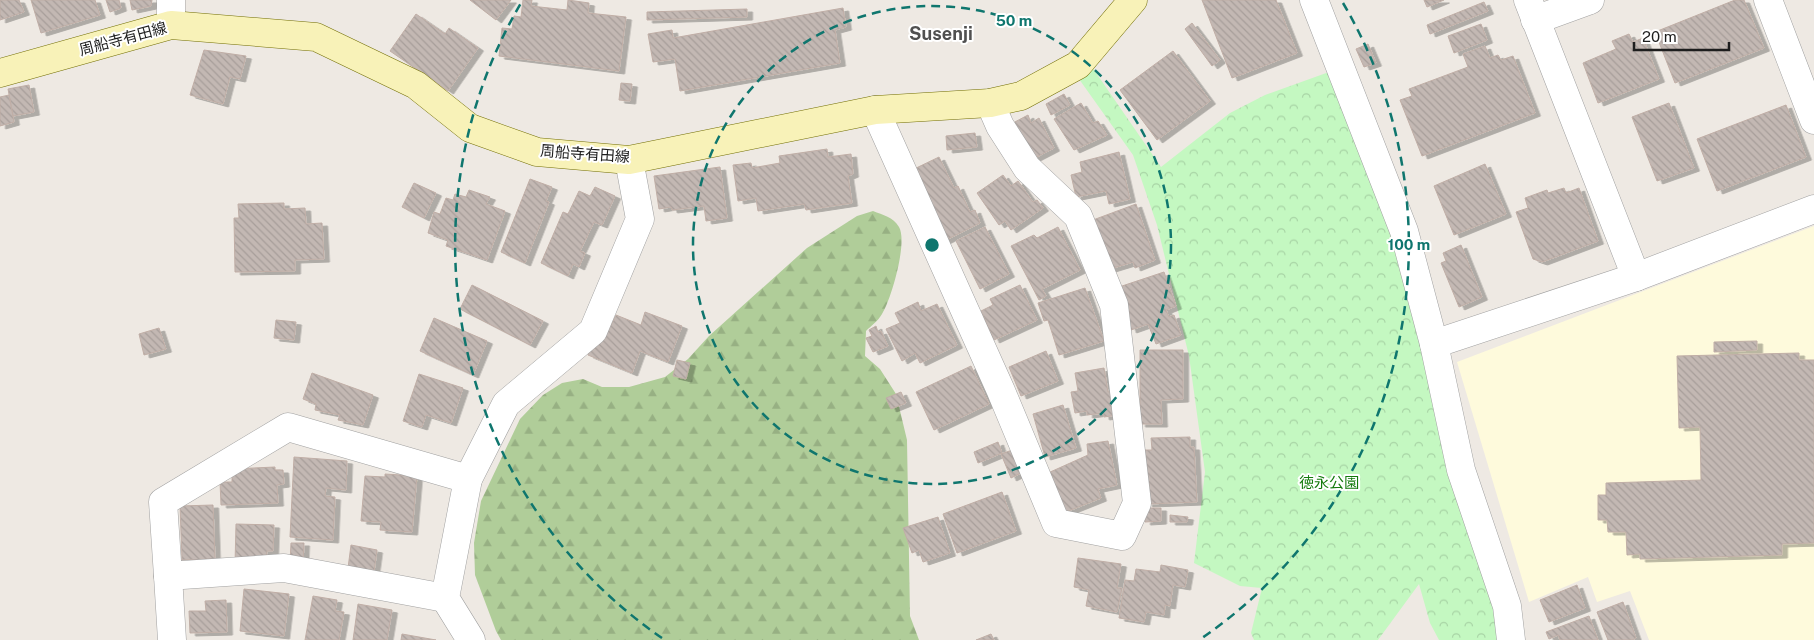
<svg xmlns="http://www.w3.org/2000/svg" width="1814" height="640" viewBox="0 0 1814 640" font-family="'Public Sans','Noto Sans JP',sans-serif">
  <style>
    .education { fill: #fefadc }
    .forest { fill: url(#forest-firs) }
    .park { fill: url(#park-crowns) }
    .building { fill: url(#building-back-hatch); stroke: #c0aea6; filter: url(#shadow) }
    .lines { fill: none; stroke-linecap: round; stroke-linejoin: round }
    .street-casing { stroke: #a1a1a1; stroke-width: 29 }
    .secondary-casing { stroke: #736f06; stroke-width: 29 }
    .street { stroke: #fff; stroke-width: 28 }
    .secondary { stroke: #f8f2b8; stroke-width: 28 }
    .ring { fill: none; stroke: #0f766e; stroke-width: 2.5; stroke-dasharray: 9 6 }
    .labels { text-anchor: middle; stroke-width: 4; stroke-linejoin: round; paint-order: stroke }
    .street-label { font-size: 15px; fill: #1d1d1d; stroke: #fff }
    .park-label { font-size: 15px; fill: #147a0d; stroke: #fff }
    .quarter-label { font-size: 18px; font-weight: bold; fill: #505050; stroke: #fff }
    .centre { fill: #0f766e; stroke: #fff; stroke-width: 2.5 }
    .ring-label { font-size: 15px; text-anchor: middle; font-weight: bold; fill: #0f766e; stroke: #fff; stroke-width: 4; stroke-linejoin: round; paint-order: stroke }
  </style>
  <defs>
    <pattern id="forest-firs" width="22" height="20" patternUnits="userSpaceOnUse" patternTransform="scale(1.25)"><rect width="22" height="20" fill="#b0cd99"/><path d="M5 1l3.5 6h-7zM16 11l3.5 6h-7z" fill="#97b083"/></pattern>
    <pattern id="park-crowns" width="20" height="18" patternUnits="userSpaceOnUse" patternTransform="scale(1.25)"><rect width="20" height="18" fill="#c4f8c1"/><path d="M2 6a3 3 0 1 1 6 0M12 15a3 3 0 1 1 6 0" fill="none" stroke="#a8d4a5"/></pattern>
    <pattern id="building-back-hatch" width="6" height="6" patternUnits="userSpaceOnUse" patternTransform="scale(1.25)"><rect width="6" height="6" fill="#c3b8b3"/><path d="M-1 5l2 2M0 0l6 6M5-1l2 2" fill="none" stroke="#a79e9a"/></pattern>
    <filter id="shadow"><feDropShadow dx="5.5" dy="3" stdDeviation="0" flood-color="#0004"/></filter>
  </defs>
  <rect width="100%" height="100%" fill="#eee9e3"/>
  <path class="education" d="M1814,226V640H1649L1630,591L1597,602L1588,577L1529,602L1457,362Z"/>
  <path class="forest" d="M873,211C883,215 893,217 899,227C908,242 891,300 882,314C878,321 871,326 866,331L865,356L880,369L896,394L907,440L910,616L919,640H501L496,631L475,575L474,543L481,501L520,419L543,395L562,383L583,379L602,387H629L665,377L688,359L709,336L807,248L857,216Z"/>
  <path class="park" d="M1092,67L1161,167L1230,113L1265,95L1329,72L1387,219L1508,640H1439L1430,623L1419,584L1378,640H1254L1251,633L1262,588L1240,586L1194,563L1205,472L1189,356L1157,225L1133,155L1079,79Z"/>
  <g class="building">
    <path d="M0,0H19L24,12L0,20Z"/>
    <path d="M31,0H95L100,15L41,33Z"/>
    <path d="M106,0H119L121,8L110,12Z"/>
    <path d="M130,0H152L151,6L132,10Z"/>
    <path d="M470,0H511L496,20Z"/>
    <path d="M523,0H532L531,6L567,10L568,0L589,3L588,13L626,17L619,71L499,56L502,28L512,29L514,16L521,17Z"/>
    <path d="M1202,0H1276L1297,53L1232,78Z"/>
    <path d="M1424,0H1444L1427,7Z"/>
    <path d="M1735,0H1744L1764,48L1675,83L1655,32Z"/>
    <path d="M1484,2L1488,11L1430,34L1427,25Z"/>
    <path d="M843,8L846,27L835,30L840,63L680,91L675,59L653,62L648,34L672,30L673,38Z"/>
    <path d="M747,9V17L647,20V12Z"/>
    <path d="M416,14L445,34L449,28L478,48L448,91L390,51Z"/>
    <path d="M1192,23L1220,60L1212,66L1185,29Z"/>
    <path d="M1481,24L1487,40L1454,53L1448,36Z"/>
    <path d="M1629,34L1633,42L1643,38L1659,79L1598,103L1583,63L1616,49L1612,41Z"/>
    <path d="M1368,44L1376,63L1364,67L1356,49Z"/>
    <path d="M1485,46L1490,58L1498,55L1501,60L1513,56L1535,113L1422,156L1400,100L1412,96L1409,89L1468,67L1463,54Z"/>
    <path d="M204,50L246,56L240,79L230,77L223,104L190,95Z"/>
    <path d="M1173,51L1210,101L1157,140L1120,90Z"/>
    <path d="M621,83L632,84L630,101L619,100Z"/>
    <path d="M29,85L34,112L13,116L8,89Z"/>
    <path d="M1064,94L1070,105L1051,115L1046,104Z"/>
    <path d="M9,95L14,122L0,126V97Z"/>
    <path d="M1081,103L1093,123L1098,121L1107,135L1074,150L1054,119Z"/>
    <path d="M1669,103L1694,168L1657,181L1632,117Z"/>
    <path d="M1786,105L1806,157L1717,191L1697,139Z"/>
    <path d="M1028,115L1031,123L1039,118L1054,148L1031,160L1013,123Z"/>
    <path d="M975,133L977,147L947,150L946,136Z"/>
    <path d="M827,149L828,157L851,154L853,174L848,176L852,203L806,210L804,204L758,211L756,198L738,201L733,165L751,163L752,168L780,163L779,156Z"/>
    <path d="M1119,152L1130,199L1109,204L1106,191L1076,197L1071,175L1082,172L1080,162Z"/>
    <path d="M939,157L954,188L958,186L970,212L975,210L980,223L944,241L910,171Z"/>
    <path d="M1485,164L1506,214L1454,235L1434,186Z"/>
    <path d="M720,167L727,218L706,221L704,206L672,210L671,207L659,209L654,176Z"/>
    <path d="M1003,175L1011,186L1018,181L1033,202L1037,200L1043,208L1011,230L1005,221L999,225L977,193Z"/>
    <path d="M530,179L552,187L546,201L549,202L525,263L501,252Z"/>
    <path d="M414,183L436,193L424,218L402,207Z"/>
    <path d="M595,187L615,196L602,225L594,222L580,251L585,253L579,267L573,264L568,276L541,263L563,212L568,214L579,191L590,196Z"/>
    <path d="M1564,188L1566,193L1579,188L1598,241L1542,262L1533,259L1516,212L1528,208L1525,198L1547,190L1548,193Z"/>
    <path d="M469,190L490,197L486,204L505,211L487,260L446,246L448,240L428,233L434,212L440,214L446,198L453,200L455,194L466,197Z"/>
    <path d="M284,203V209L305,208L306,224L322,223L324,259L295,260V271L235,272L234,218H239L238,204Z"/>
    <path d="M1136,204L1155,260L1135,268L1133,262L1110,269L1093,220Z"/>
    <path d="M985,227L1009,274L980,289L956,241Z"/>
    <path d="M1058,227L1080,270L1042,289L1046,296L1039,300L1011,246L1034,235L1037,238Z"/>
    <path d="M1461,245L1482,297L1459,307L1441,263L1446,261L1443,253Z"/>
    <path d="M1164,272L1176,306L1166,310L1169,317L1174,315L1181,335L1156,344L1148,324L1131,330L1116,288Z"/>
    <path d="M472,285L543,321L530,345L460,309Z"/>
    <path d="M1020,285L1037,320L994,340L981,311L993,305L990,299Z"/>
    <path d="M1085,288L1104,341L1059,355L1048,320L1044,321L1038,303Z"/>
    <path d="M918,302L921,311L937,304L957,345L920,363L915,353L902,361L886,329L900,323L895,313Z"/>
    <path d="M645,312L682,326L668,362L640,351L632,373L588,355L600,323L610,327L616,315L641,325Z"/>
    <path d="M434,318L487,341L473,375L420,351Z"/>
    <path d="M276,320L296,322L294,340L274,338Z"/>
    <path d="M876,326L878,332L881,331L888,346L873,352L866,338L872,336L869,330Z"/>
    <path d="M159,328L166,349L144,355L139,334Z"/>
    <path d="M1757,341V350L1714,352V342Z"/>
    <path d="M1140,350H1183V399L1161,400L1162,424H1140Z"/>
    <path d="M1046,351L1058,381L1021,396L1009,367Z"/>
    <path d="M1799,353V360H1814V543L1782,544V555L1640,559V554L1627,555L1626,532H1608L1607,520H1598V495H1606V483L1701,480L1700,427L1679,428L1677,356Z"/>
    <path d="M677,360L690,363L686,379L673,376Z"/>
    <path d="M971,366L989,404L934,430L916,392Z"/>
    <path d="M1104,368L1108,392L1113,391L1117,415L1104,417L1103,413L1087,415V411L1075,413L1071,392L1078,391L1075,373Z"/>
    <path d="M312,373L373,395L363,425L338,420L340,415L315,410L316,404L303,399Z"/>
    <path d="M419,374L463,388L451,423L426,415L422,427L403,421Z"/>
    <path d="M901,392L906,403L891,409L886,398Z"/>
    <path d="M1063,405L1076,448L1045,457L1033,414Z"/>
    <path d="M1190,437V447H1194L1197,502L1147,504L1144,450H1152L1151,438Z"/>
    <path d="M1108,441L1117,485L1098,489L1101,498L1066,512L1048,473L1088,455L1087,444Z"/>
    <path d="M998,442L1002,453L978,463L974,452Z"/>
    <path d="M1015,449L1025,471L1011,478L1001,454Z"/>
    <path d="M294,457L347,461L346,490L326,488L325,496L335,497L333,540L290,537Z"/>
    <path d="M275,467V470H283L284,484L277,485L278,503L221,505L220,482H232V469Z"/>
    <path d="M385,474L417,476L412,532L380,530L381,522L361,521L365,476L385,477Z"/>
    <path d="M1002,492L1016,531L957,553L943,514Z"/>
    <path d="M213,505L215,559L182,560L180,506Z"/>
    <path d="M1145,508H1161V521L1145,522Z"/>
    <path d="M1170,515L1188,517L1187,522H1170Z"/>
    <path d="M938,517L950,553L923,562L919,550L912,553L903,528Z"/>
    <path d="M236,524L274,525L273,551H267L266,559L235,564Z"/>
    <path d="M291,543H304L303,564L290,563Z"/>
    <path d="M351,545L377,550L374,572L348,568Z"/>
    <path d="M1078,558L1121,564L1117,588H1122L1117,612L1086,606L1089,590L1074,587Z"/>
    <path d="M1161,565L1188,570L1185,587L1173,585L1170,606L1165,605L1164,615L1146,612L1144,622L1119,618L1125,580L1134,581L1136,569L1160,572Z"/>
    <path d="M1577,585L1585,608L1549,622L1540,600Z"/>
    <path d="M244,589L289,594L284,636L240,631Z"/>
    <path d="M313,596L337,600L335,611L344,612L339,640H305Z"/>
    <path d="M226,600L227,632L190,633L189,611H206L205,601Z"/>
    <path d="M1623,602L1636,638L1632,640H1608L1597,612Z"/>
    <path d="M358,604L392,610L387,640H353Z"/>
    <path d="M1589,616L1598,640H1560L1558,635L1549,639L1546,632Z"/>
    <path d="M402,634L436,640H401Z"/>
    <path d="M991,634L994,640H976Z"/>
  </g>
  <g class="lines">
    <g class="street-casing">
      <g id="street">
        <path d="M171,0V25"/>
        <path d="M1314,0L1404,231L1434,344L1461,470L1507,606L1511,640"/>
        <path d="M1528,0L1636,277"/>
        <path d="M1768,0L1814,120"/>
        <path d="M1535,20L1590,0"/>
        <path d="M875,110L1001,391L1056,523L1122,536L1137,503L1114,305L1078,216L1027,168L1000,126L990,103"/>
        <path d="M1434,344L1636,277L1814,209"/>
        <path d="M168,576L172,640"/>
        <path d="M445,598L284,568L168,576L163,502L288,427L468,479"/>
        <path d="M471,640L445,598L468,479L506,404L593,331L640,219L629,160"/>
      </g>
    </g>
    <g class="secondary-casing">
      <path id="secondary" d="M0,73L171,25L316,37L416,85L470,128L537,152L629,160L875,110L990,103L1021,96L1078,65L1133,0"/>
    </g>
    <use href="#street" class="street"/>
    <use href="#secondary" class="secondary"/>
  </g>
  <g class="ring">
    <circle cx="932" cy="245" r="239"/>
    <path d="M662 638A477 477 0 0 1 521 3M1343 3A477 477 0 0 1 1202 638"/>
  </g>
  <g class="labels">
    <g class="street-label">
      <text transform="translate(123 39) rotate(-15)" y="5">周船寺有田線</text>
      <text transform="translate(585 154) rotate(4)" y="5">周船寺有田線</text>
    </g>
    <g class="park-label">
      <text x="1329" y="488">徳永公園</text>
    </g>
    <g class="quarter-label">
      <text x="941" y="40">Susenji</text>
    </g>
  </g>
  <circle cx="932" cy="245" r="8" class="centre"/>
  <g class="ring-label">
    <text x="1014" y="26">50 m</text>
    <text x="1409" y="250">100 m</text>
  </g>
  <path d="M1634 42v8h95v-8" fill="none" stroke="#1d1d1d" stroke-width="2.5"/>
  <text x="1642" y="42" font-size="15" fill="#1d1d1d" stroke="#ffffff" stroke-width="4" paint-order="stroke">20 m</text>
</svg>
